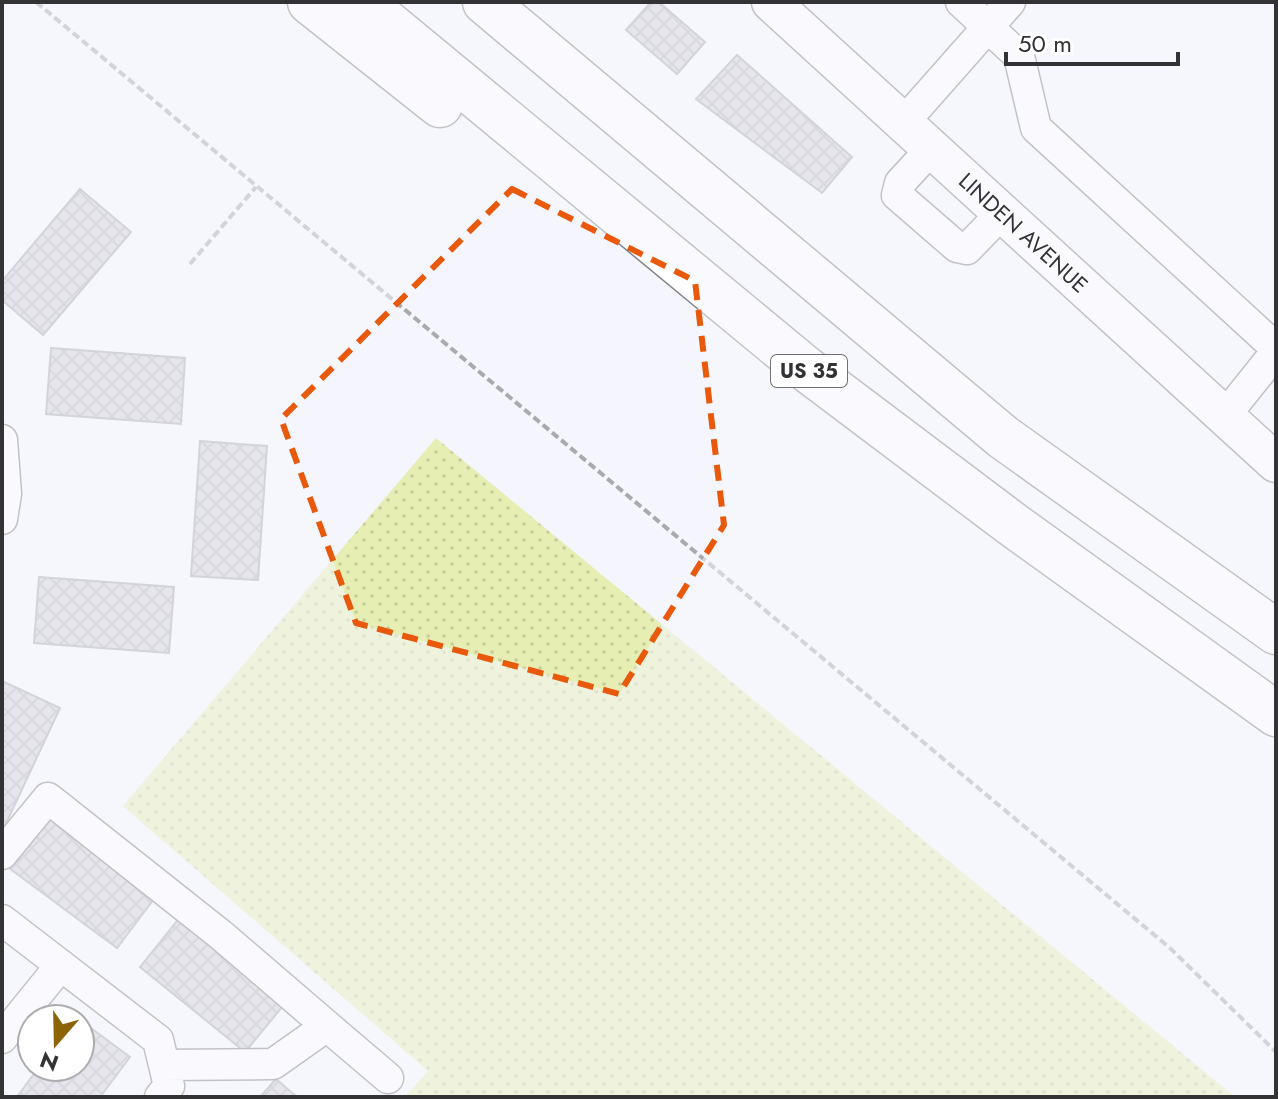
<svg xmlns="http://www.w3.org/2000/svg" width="1278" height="1099" viewBox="0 0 1278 1099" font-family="Jost,sans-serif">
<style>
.grass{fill:url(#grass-dots)}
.building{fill:url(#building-cross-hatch);stroke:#a9a9b0;stroke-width:2}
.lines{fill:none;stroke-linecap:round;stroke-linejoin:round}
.minor-casing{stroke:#82848a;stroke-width:33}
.major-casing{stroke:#82848a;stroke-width:41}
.highway-casing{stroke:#82848a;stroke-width:47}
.path{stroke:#a9aaaf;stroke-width:4;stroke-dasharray:8 4;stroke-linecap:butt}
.minor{stroke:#fff;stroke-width:30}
.major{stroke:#fff;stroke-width:38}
.highway{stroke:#fff;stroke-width:44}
.marked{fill:none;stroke:#e8590c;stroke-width:6;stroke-dasharray:16 10;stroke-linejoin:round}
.labels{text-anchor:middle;stroke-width:8;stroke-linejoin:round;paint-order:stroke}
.shield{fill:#fff;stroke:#707072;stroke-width:2}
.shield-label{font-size:20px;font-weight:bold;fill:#333336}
.street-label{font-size:22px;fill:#333336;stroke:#fff}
</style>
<defs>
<pattern id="grass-dots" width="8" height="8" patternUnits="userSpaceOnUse" patternTransform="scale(2)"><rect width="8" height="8" fill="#e6eeb4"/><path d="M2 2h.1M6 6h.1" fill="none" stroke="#c6cd9b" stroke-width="1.8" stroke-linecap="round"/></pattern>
<pattern id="building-cross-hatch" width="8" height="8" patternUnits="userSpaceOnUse" patternTransform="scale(2)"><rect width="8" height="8" fill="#d2d1d8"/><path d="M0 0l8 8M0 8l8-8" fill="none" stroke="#b5b4ba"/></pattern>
</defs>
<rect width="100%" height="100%" fill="#f5f6fd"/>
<path class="grass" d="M436,438L1235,1097H405L428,1071L123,806Z"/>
<path class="building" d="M651,2H659L705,42L677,74L626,30Z
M737,55L852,157L822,193L696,99Z
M80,189L131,232L43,335L2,300V281Z
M51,348L185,358L181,424L46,414Z
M200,441L267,446L258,580L191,576Z
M39,577L174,587L169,653L34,643Z
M2,681L60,708L3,830H2Z
M48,815L157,895L117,948L9,868Z
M181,916L287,1001L245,1052L140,967Z
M80,1020L130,1057L100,1097H17L39,1067H80Z
M276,1079L297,1097H260Z"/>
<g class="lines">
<defs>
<path id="minor" d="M961,2L1019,56L1036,128L1276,348
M904,122L1010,2
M932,148L900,183L897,195L957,247L967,249L1002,213
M1224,417L1276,352
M2,440L6,494L2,519
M2,854L48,798L221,935L327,1026L273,1064L164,1065
M2,920L158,1040L169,1086L160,1097
M327,1026L388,1078
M2,1038L61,965"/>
<g id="major">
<path id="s1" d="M771,2L1276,463"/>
</g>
<path id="highway" d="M310,2L440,105
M362,2L805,368L1012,524L1276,714
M485,2L1003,437L1276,632"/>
</defs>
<use href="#minor" class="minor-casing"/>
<use href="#major" class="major-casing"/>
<use href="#highway" class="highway-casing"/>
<path class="path" d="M36,2L1170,948L1276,1052
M190,264L256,187"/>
<use href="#minor" class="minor"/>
<use href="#major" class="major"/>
<use href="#highway" class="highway"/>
</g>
<path d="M0 0H1278V1099H0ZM512,189L695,281L724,525L619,694L356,623L281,419Z" fill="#f5f6fd" fill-opacity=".55" fill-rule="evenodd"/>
<path class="marked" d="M512,189L695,281L724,525L619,694L356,623L281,419Z"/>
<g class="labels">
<rect class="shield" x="771" y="355" width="76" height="32" rx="6"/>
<g class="shield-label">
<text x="809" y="378">US 35</text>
</g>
<g class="street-label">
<text dy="8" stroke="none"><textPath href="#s1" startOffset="342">LINDEN AVENUE</textPath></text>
</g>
</g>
<rect width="1278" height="1099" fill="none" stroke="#333336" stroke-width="8"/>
<g transform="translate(56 1043) rotate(200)"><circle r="38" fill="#ffffff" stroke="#adadaf" stroke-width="2"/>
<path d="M0-6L14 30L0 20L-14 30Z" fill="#8d6307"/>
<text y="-12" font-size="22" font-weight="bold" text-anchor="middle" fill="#333336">N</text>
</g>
<path d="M1006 52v12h172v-12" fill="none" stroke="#333336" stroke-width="4"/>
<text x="1018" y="52" font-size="24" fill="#333336" stroke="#ffffff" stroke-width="6" paint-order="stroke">50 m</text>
</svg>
